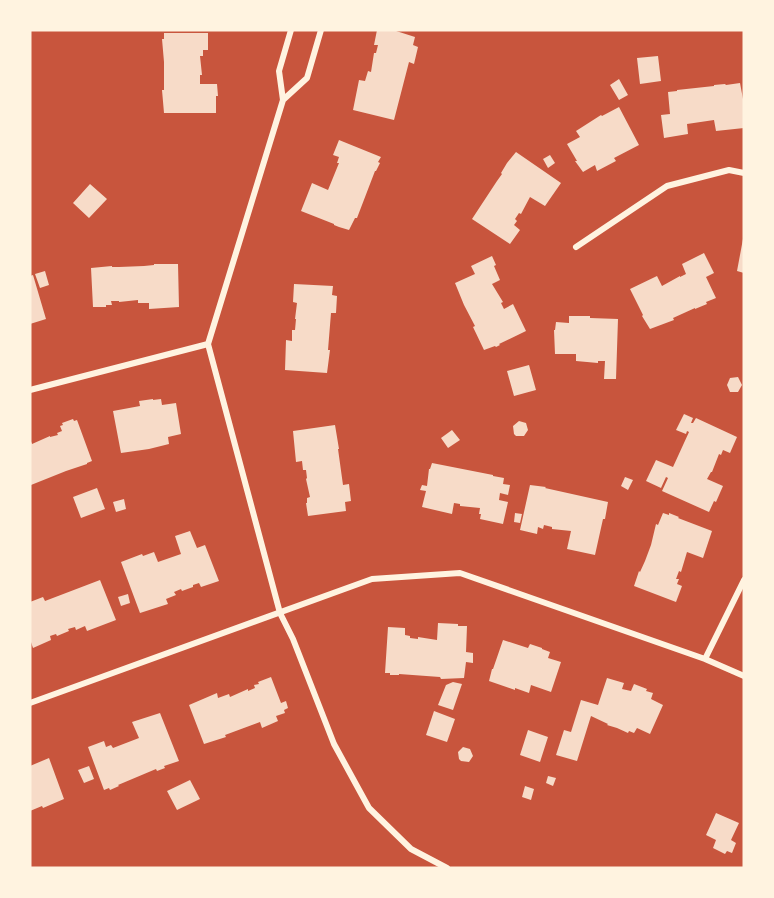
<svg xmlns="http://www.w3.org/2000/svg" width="774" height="898" viewBox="0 0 774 898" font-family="'Varela Round',sans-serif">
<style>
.building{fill:#f7dbc8}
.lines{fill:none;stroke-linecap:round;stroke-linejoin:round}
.minor{stroke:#fff3e0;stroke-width:6}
</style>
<rect width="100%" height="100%" fill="#c8553d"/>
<path class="building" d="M377,30H393L415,37L413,45L418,47L414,64L409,62L394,120L353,110L359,80L365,81L368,71L371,72L374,53H376L378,45H374Z
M164,33H208V50H203V56H200L202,75H200V84H217L218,96H216V113H164L162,90H164V62L162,39H164Z
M658,56L661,81L640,84L637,58Z
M619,79L628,95L619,100L610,85Z
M740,83L743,99L744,128L716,131L714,120L687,124L688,134L664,138L661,115L670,114L668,92L677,91V90L714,86V85L725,84L726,85Z
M619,107L639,145L614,158L616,161L597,171L595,165L583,172L575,161H577L567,144L580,137L576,131L601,115L602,116Z
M339,140L381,157L378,162L380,163L376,171H375L357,218H355L349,230L339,227L334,225V224L301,211L312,183L328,190L339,163H337L339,157L333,155Z
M516,152L561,183L545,206L530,197L521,214L519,213L515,219L517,221L514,225L520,230L510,244L472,219L497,181L502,174L501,173L507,163Z
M550,155L555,163L548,168L543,159Z
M90,184L107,199L89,218L73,203Z
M743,239H744V273L737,271Z
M704,253L714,273L706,277L716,298L706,302L707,304L695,309V308L673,318L674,320L650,329L642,316L643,315L630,289L657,276L662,286L680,276V277L686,274L682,264Z
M492,256L496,265L494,266L500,280L492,284L503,302L501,303L504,309L513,304L526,331L499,344L500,345L496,347L495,346L484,350L473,327L475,326L464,305L455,283L475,274L471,266Z
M154,264H178L179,307L149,309V303H138V300L119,302V301H111L112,305H106V307H93L91,268L112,266V267H119L144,266L154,265Z
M45,271L49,285L40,288L35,274Z
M33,275L46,319L30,324V276Z
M294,284L333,286L332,295L337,296L336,313H331L328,350H330L327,373L285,370L286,340L292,341V330H295L296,319H295L297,303L293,302Z
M569,316H590V318L618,319L616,379H604L605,361H598V363L576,361V354H555L554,330H555L556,322L569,323Z
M529,365L536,390L514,396L507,371Z
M738,377L742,385L738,392H730L727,385L730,378Z
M153,399V400L161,399L162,405L176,403L181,434L168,437L169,444L149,449L121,453L113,411L140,406L139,401Z
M684,414L693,418L691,423H693L696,418L737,437L730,453L723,450L721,455L719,454L712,472H711L707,479L723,486L716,502L714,501L709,512L662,491L668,478L666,477L661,488L646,481L656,460L673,467L689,432L687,431L686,434L676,430Z
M73,419L74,421L77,420L92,461L87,463V464L66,471L31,485L30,483V439L32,444L50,436V437L58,435L57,433L62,431L60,426L63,425L62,423Z
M519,421L526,423L528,430L524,436H516L514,434L513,426Z
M335,425L339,449H338L343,485L349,484L351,501L345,502L346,511L308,516L306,503H307V498L310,497L306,479L307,478L306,470H303L302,461L296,462L293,431Z
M452,430L460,440L448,448L441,438Z
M432,463L493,475V476L504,478L503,484L510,485L508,495L500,493L499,500L508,502L503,524L480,519L481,514H479L480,508L460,506V504L454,503L452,514L422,507L426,491L420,490L422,485L427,486L429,469H430Z
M625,477L633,480L628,490L621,486Z
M530,485L546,487L545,488L608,502L605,519H603L595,555L567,549L571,531L552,529V527L544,525L543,529L538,527L537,534L520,530Z
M97,488L105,509L81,518L73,497Z
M124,499L126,509L116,512L113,502Z
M515,513L522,514L520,523L514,522Z
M663,513L669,515V513L679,517L678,518L712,531L703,558L687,552L681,572L679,571L676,579H679L677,584L682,586L676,602L634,586L639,571L640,572L645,561L651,545L656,524L658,525Z
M190,531L197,548L205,545L219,581L201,587L199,583L193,585V587L182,591L181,589L174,592L176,595L166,599L168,604L140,613L121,562L142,554L143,556L154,552L158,562L181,554L175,536Z
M100,580L116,620L87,631L85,626L76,630L75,627L68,629L69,631L57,636L56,634L50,636L51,640L33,648L30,639V602L43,597L45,601Z
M128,594L130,603L121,606L118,597Z
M438,623L458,624V626H467L466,652L473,653V663L466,662L464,678L441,679L440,677L399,674V675H390V673H385L388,627L405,628V635L410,636V638L418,639V637L437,640Z
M503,640L528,648L530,644L542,648V649L550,652L548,658L561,662L551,692L531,685L529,693L515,688V690L489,681L492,669H493Z
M271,677L281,703L286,701L288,708L284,710L285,713L276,716L278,721L262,728L260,722L225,735L226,737L204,744L189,705L217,693L218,698L229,694L230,697L248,689V691L255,688L254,685L259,684L258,682Z
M607,678L624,683L622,689L631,691L634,684L647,689L646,691L653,693L651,699L663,705L650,734L637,728L634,733L629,731L628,733L617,728L607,725L608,724L591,716L577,761L556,755L564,730L571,732L581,700L598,705Z
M453,682L462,684L453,710L438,705L446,685Z
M434,711L455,719L447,742L426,735Z
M160,713L179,761L164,766L165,768L157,771L156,769L118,785L119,786L110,790L109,788L104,790L88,747L104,741L106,747L111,745L113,748L139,738L132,722Z
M528,730L548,737L540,762L520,755Z
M463,747L470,749L473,756L469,762L461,761L459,759L458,752Z
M49,758L64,799L43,808L42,806L30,811V766Z
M89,766L94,779L84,783L78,770Z
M548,776L556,778L553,786L546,783Z
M190,780L200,799L177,810L167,791Z
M525,786L534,789L531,800L522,797Z
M716,813L739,823L731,840L736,843L732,853L727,851L725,854L713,848L716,840L706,835Z"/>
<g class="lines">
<path class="minor" d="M291,30L279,71L283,100L208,344L280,613L293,639L334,744L369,808L411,849L447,868
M283,100L307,78L321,30
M576,247L667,186L729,170L744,173
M30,390L208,344
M705,659L744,580
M30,703L372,579L460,573L705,659L744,676"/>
</g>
<rect width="774" height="898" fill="none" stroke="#fff3e0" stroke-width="63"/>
</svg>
